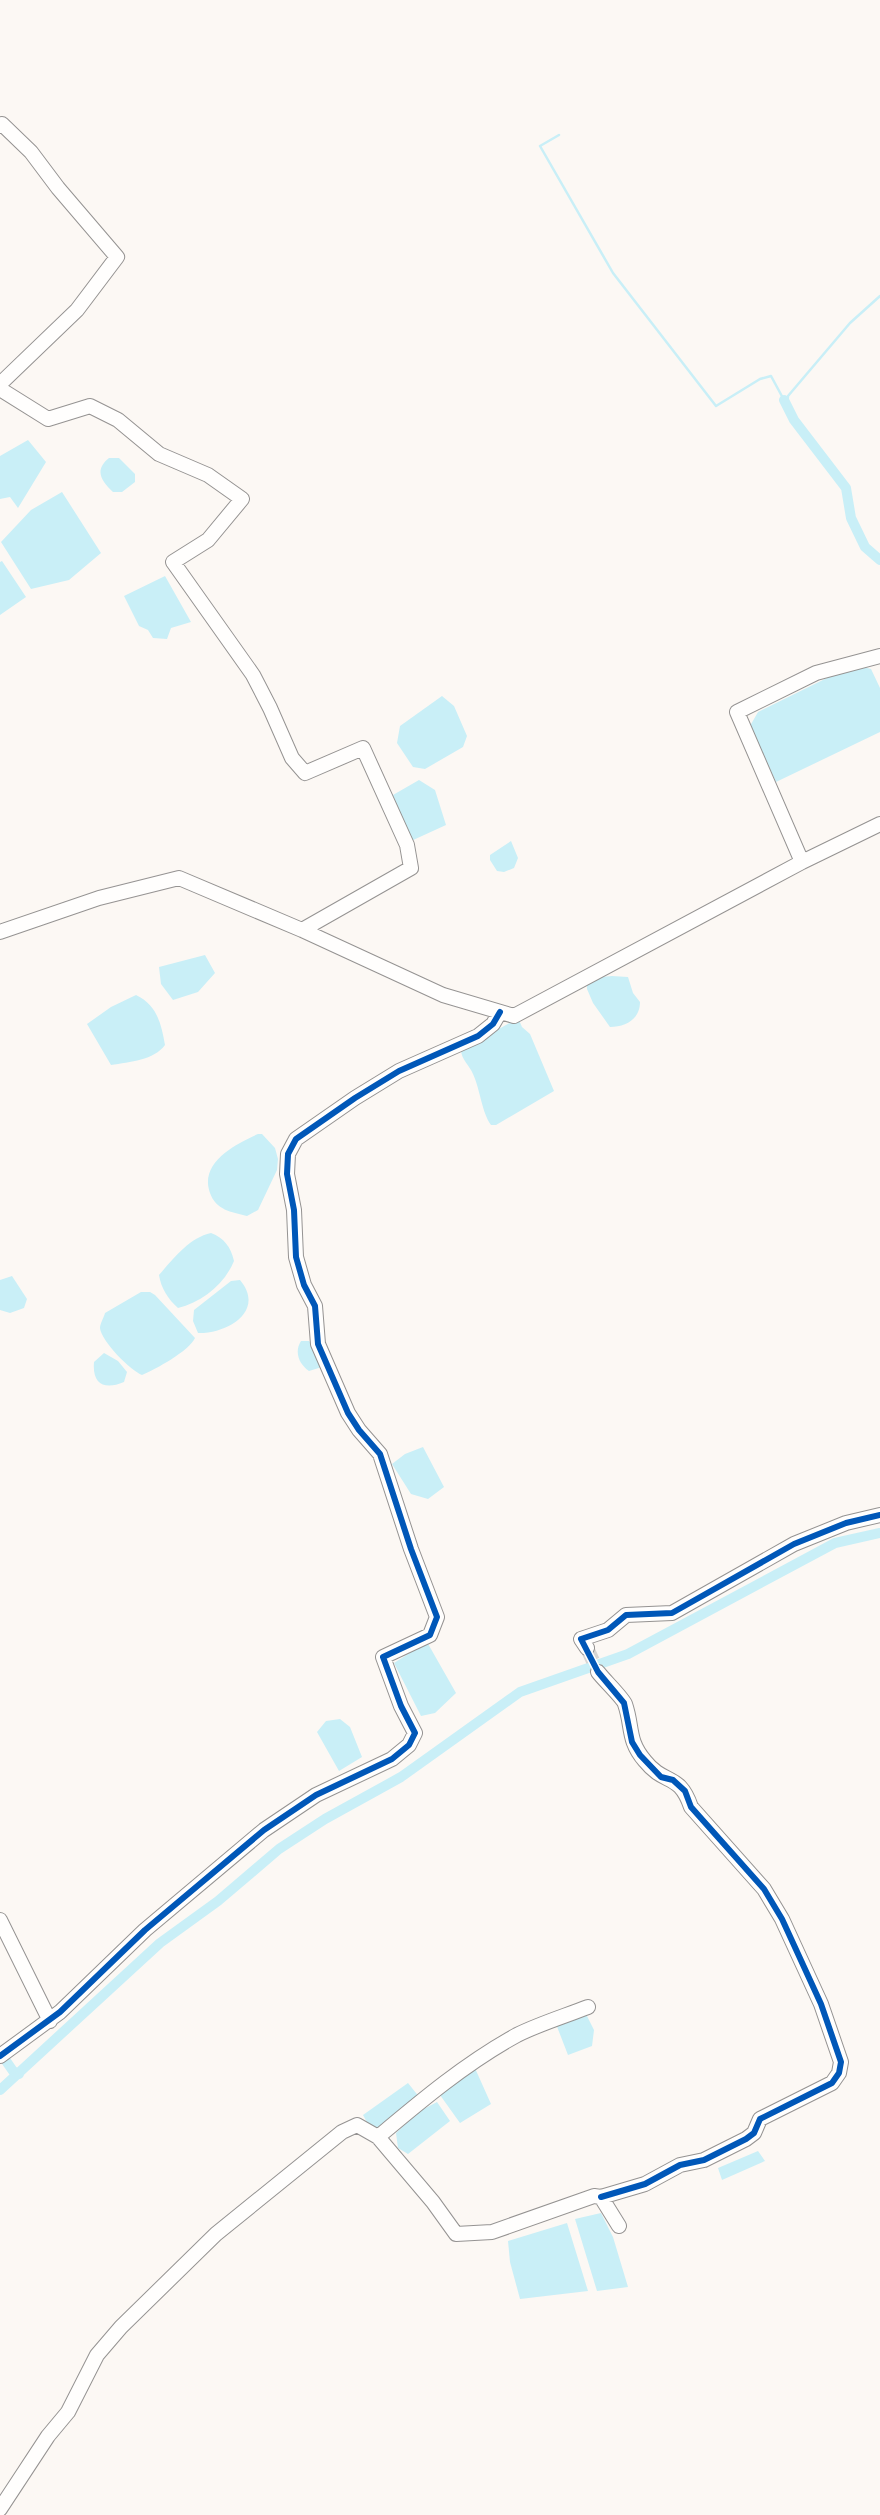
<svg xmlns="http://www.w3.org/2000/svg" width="880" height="2515" viewBox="0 0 880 2515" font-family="'Roboto Serif',serif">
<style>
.water{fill:#c9eff7}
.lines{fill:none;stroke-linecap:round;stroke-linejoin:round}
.stream{stroke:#c9eff7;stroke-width:2.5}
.canal{stroke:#c9eff7;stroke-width:10}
.minor-tunnel{stroke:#d8d5d2;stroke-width:14;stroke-dasharray:14 7;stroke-linecap:butt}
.minor-casing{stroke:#959392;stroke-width:16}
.minor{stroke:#fffefd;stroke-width:14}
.cycleway-casing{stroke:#fff;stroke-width:9}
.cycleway{stroke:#0057b8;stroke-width:6}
</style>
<rect width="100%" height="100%" fill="#fcf8f4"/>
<path class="water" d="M28,440L46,462L18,508L10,497L0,499V456Z
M109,458H119L135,474V482L122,492H113C101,481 94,470 109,458Z
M62,492L101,553L69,580L31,589L1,542L31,510Z
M2,561L26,597L0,615V562Z
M165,576L191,622L171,628L167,639L153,638L148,630L139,626L124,596Z
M863,667L871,669L880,688V732L776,782L750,726L758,712L833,675Z
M442,696L454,706L467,736L463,747L425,769L413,767L397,743L400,726Z
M419,780L435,790L446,825L411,841L393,795Z
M511,841L518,858L514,868L504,872L497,871L490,860V855Z
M205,955L215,973L198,992L173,1000L161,984L159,967Z
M612,976L628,977L633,993L640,1002C640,1019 626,1027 610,1027L593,1003L587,989V984L601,977Z
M136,995C157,1005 161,1023 165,1045C154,1060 130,1062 111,1065L87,1024L111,1007Z
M515,1020H519L522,1027L530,1034L554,1091L496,1125H491C482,1113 480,1089 473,1074C470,1066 461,1059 461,1050Z
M258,1134H262L275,1148L278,1159L277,1170L258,1210L247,1216C231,1212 216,1210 210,1193C199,1163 235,1144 258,1134Z
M211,1233C224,1238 231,1247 234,1261C224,1285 202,1302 178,1308C168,1299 161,1288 159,1275C174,1258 189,1238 211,1233Z
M12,1276L27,1299L24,1308L10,1313L0,1310V1280Z
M240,1280C266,1311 227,1334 198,1333L193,1321L194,1310L231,1281Z
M141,1292H150L155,1295L195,1338C189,1351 156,1369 142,1375C131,1371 101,1341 100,1328C100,1324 104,1317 105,1313Z
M301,1341H309L317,1351L322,1367L309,1371C299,1364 294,1352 301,1341Z
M104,1353L118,1361L127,1372L124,1382C105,1390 92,1385 94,1362Z
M423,1447L444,1487L428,1499L411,1494L392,1464L405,1454Z
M427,1642L456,1693L435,1713L421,1716L394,1663Z
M340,1719L350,1727L362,1757L339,1771L317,1732L326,1721Z
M585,2012L594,2030L592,2046L568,2055L556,2024Z
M474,2066L491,2104L460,2123L440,2095Z
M408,2083L420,2098L382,2129L369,2126L363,2115Z
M437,2102L450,2121L408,2154L398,2148L396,2133L418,2112Z
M758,2151L765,2161L722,2180L718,2168Z
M601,2213L613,2237L628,2287L597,2291L575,2219Z
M567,2223L588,2291L520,2299L510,2262L508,2241Z"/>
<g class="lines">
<path class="stream" d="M559,135L540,146L613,273L716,406L760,379L771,376L784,400
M787,409L788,396L850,323L880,296"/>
<path class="canal" d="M784,400L794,420L846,488L851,518L865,547L880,560
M4,2058L13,2071L19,2074
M0,2090L160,1943L218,1901L279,1849L325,1819L401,1777L520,1692L628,1654L835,1543L880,1533"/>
<path class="minor-tunnel" d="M587,1648L598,1672"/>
<defs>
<path id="minor" d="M0,126L2,124L31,152L58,188L117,257L77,310L0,384
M0,389L48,419L90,406L118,420L159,454L208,475L242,499L208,540L173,562L253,675L270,708L292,758L305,773L363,748L407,845L411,868L302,930
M802,862L737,712L816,673L880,656
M0,932L99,898L179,878L302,930L443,995L514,1016L802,862L880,824
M587,1648L581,1639L608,1630L626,1615L672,1613L794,1544L846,1523L880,1515
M598,1672C603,1679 623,1698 625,1704C633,1727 627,1740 645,1761C665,1786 679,1772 691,1807L764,1889L782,1919L821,2004L841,2062L839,2073L832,2083L760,2119L754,2133L746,2139L704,2160L680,2165L645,2184L601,2197
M0,1920L50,2021
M0,2056L60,2012L145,1930L264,1830L316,1795L392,1759L409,1745L415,1733L401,1706L383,1657L430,1635L437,1617L411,1549L380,1454L359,1430L348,1413L318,1344L315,1306L304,1285L296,1257L294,1210L287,1174L288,1154L296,1139L355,1098L399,1071L478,1036L493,1024L500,1012
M378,2137L433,2202L456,2234L492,2232L594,2196L601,2197L619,2226
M0,2509L48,2436L68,2412L97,2355L121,2327L216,2234L342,2132L357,2125L378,2137C422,2100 466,2063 517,2035C539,2024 565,2016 588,2007"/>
</defs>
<use href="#minor" class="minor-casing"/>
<use href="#minor" class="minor"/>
<defs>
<path id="cycleway" d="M0,2056L60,2012L145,1930L264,1830L316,1795L392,1759L409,1745L415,1733L401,1706L383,1657L430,1635L437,1617L411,1549L380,1454L359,1430L348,1413L318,1344L315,1306L304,1285L296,1257L294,1210L287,1174L288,1154L296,1139L355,1098L399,1071L478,1036L493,1024L500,1012
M601,2197L645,2184L680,2165L704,2160L746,2139L754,2133L760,2119L832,2083L839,2073L841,2062L821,2004L782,1919L764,1889L691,1807L685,1791L673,1780L661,1777L640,1755L632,1742L624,1703L598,1672L581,1639L608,1630L626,1615L672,1613L794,1544L846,1523L880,1515"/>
</defs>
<use href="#cycleway" class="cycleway-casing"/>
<use href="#cycleway" class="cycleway"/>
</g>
</svg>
